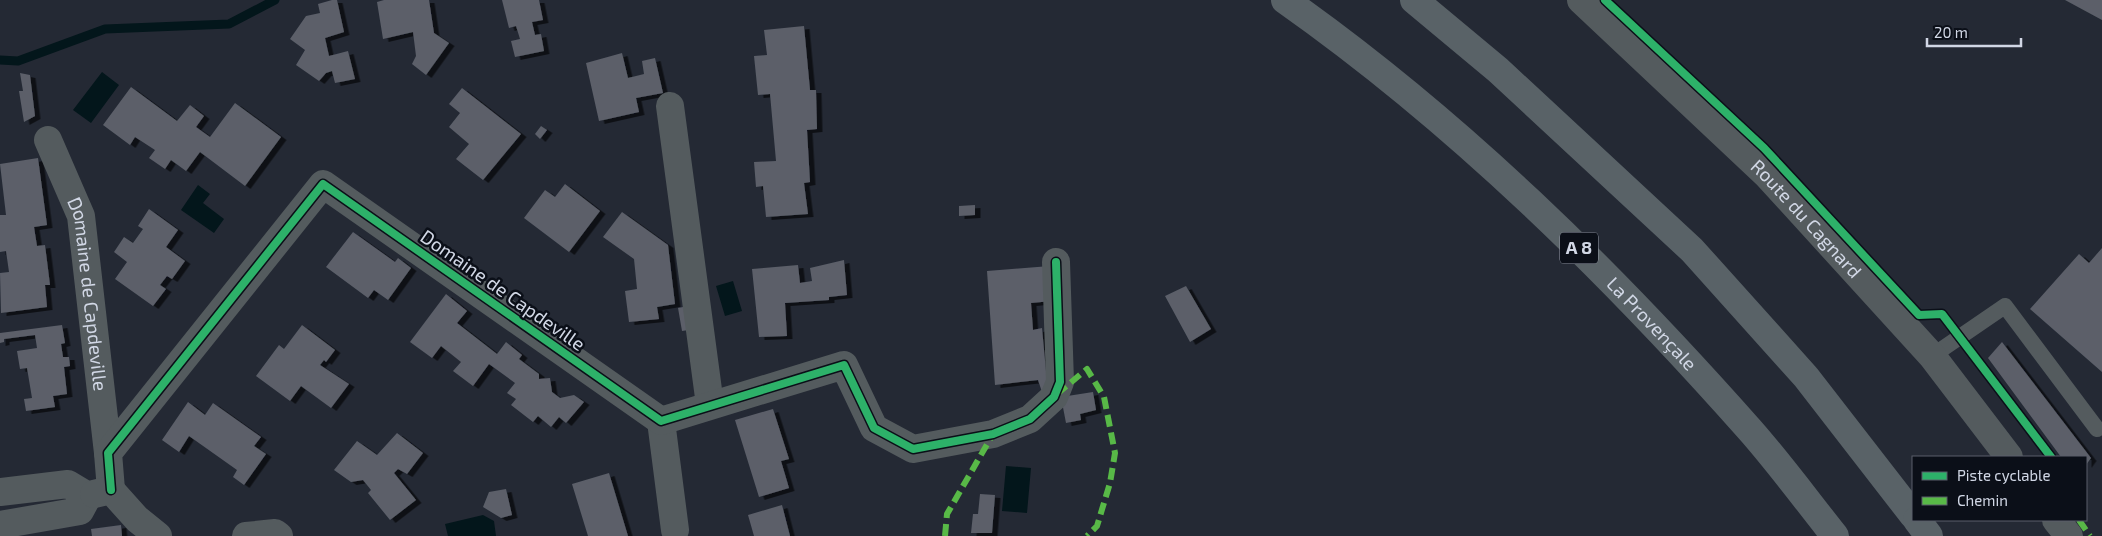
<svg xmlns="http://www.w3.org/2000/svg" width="2102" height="536" viewBox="0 0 2102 536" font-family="'Exo 2',sans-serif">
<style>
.water{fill:#03161b}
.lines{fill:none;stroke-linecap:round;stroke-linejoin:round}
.stream{stroke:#03161b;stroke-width:9}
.building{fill:#5b5f69;filter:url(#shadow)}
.service{stroke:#545b5e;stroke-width:16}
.minor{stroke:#545b5e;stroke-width:28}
.tertiary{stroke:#545b5e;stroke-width:28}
.motorway{stroke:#596267;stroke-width:28}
.quiet{stroke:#58b947;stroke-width:6;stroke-dasharray:12 6;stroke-linecap:butt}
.cycleway-casing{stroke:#0b0f18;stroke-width:11}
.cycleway{stroke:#2db169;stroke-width:8}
.labels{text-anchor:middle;stroke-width:5;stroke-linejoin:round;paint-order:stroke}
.shield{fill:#0b0f18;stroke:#969ba8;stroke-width:1}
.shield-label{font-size:18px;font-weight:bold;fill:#d1d7e5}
.street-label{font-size:19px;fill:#d1d7e5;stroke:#0b0f18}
</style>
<defs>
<filter id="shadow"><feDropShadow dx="5.5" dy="3" stdDeviation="0" flood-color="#0009"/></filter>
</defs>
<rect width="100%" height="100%" fill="#242934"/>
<path class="water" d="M102,72L119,85L91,123L73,110Z
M198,185L210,194L203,203L224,219L214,233L181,210Z
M733,281L742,311L725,316L716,286Z
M1006,466L1031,468L1027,513L1002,511Z
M483,515L494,521L496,536H448L445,524Z"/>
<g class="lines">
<path class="stream" d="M0,60L18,61L105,29L229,24L275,0"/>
</g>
<path class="building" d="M332,0H337L344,32L325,38L329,56L348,51L355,79L335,83L332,71L326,73L319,81L296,65L305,50L290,39L306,16L320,13L318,4Z
M384,0H429L434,33L449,43L426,75L412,64L416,56L413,32L383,39L377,2Z
M502,0H539L543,20L532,22L535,35L541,34L544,51L515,57L511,41L520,39L516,26L509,28Z
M2065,0H2102V20Z
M804,26L810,90H816L817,129L807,130L810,182L804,183L808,214L766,217L763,186L756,187L754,162L776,161L770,94L758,95L754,56L767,55L764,30Z
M622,53L628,78L644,74L642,61L655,58L663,93L636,98L639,112L599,121L586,63Z
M20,73L30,75L35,116L24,122L19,91H23Z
M131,87L177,121L190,105L204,116L196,127L210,137L235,103L281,137L245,186L200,152L186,171L171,160L165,169L149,158L155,150L135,137L130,145L103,125Z
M462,88L521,134L483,180L456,159L469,144L449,127L460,113L449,104Z
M541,126L547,130L540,139L535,134Z
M38,158L47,225L34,227L37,246L45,245L50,285H45L47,307L1,313L0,273L9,272L6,251L0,252V215H6L0,164Z
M565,184L600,211L569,252L524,218L545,190L555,197Z
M975,205V215L959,216V206Z
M149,209L178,230L166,247L185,261L172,279L167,276L160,285L166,289L153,306L115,279L127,262L114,252L124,237L133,243L143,229L138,226Z
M622,212L668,245L675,304L657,307L659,319L629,322L625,291L637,289L634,259L603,237Z
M353,232L395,262L398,258L411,268L388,300L374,290L368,298L326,267Z
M2102,248V372L2030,309L2079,254L2089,263Z
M844,260L847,295L829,297V300L785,303L787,336L759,337L752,269L798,265L800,283L812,281L810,268Z
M1050,266L1052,301L1031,303L1033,330L1042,328L1047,382L1042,392L1038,380L995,385L987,271Z
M1186,286L1211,329L1190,342L1165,296Z
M446,294L467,311L457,323L497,354L506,342L522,355L519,359L539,374V379L550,378L552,392L560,398L574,395L584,402L566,423L559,417L551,427L538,416L533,422L511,405L516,399L507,393L515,383L489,364L473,386L453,371L461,362L441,346L432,358L410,342Z
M693,305L695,329L682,331L678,308Z
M62,325L65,343L61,344L63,357H69L70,366L64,367L67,394L53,396L55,407L26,411L24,399L32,398L27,368L20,369L17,351L37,348L35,335L4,339V342L0,343V333Z
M302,325L335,350L326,362L324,360L320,365L349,384L331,408L301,386L290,401L256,376L279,345L284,349Z
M2002,342L2091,458L2086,465V457H2061L1988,358Z
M1093,392L1096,410L1080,414L1081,420L1066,423L1061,397Z
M188,402L205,415L213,403L261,437L254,446L266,454L244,485L233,477L237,470L189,436L179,452L162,440Z
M773,409L789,459L781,461L789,488L759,497L735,420Z
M397,433L423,453L407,474L398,469L394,473L416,500L390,520L368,493L371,490L363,480L351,482L334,470L357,441L377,455Z
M609,473L628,536H588L572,484Z
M506,489L512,515L501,518L483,507L489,492Z
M980,494L995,495L992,533H971L973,514H978Z
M782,505L790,536H754L748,515Z
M121,525L122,536H92L91,529Z"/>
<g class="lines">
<path class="service" d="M1932,356L2005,306L2097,429"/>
<g class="minor">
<path d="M670,106L710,405"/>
<path id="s1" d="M48,140L81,216L108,453"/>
<path d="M661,421L675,530"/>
<path d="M111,490L108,453L323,184L661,421L844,365L874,428L913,449L993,434L1030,419L1054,397L1060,382L1056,262"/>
<path d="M0,492L68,484L88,496L80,511L0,525"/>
<path d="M94,494L111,490L137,519L158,536"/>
<path d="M246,536L275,533L279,536"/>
</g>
<g class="tertiary">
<path id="s2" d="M1581,0L1767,175L1932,356L2009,457"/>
<path d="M2056,520L2069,536"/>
</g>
<g class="motorway">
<path id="s3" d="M1285,0C1458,122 1610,272 1750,430C1780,464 1807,501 1835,536"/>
<path d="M1414,0L1498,70L1692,250L1806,377L1913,515"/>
<path d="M1917,520L1929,536"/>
</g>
<path class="quiet" d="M1057,394L1087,369L1104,397L1115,453L1110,483L1097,526L1087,536
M2079,520L2090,536
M945,536L947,514L993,434"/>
<defs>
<path id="cycleway" d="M1605,0L1764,148L1919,315L1942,314L2051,457
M111,490L108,453L323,184L661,421L844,365L874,428L913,449L993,434L1030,419L1054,397L1060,382L1056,262"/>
</defs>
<use href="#cycleway" class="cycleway-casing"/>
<use href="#cycleway" class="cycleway"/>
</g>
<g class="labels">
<rect class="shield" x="1560" y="232.5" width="38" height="31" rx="4"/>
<g class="shield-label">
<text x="1579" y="254">A 8</text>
</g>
<g class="street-label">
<text dy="7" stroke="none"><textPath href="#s2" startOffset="314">Route du Cagnard</textPath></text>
<text transform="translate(503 290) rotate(35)" y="7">Domaine de Capdeville</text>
<text dy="7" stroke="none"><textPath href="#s1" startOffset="161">Domaine de Capdeville</textPath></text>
<text dy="7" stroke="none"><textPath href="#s3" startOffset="490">La Provençale</textPath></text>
</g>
</g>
<rect x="1912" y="456" width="175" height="65" fill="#0b0f18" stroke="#5a5f6a"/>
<rect x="1922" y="472" width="25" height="8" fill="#2db169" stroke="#5a5f6a"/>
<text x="1957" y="481" font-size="15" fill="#d1d7e5">Piste cyclable</text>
<rect x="1922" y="497" width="25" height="8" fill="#58b947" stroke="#5a5f6a"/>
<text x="1957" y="506" font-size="15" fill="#d1d7e5">Chemin</text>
<path d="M1927 38v8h94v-8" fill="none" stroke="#d1d7e5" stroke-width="2.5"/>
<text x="1934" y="38" font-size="15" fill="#d1d7e5" stroke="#0b0f18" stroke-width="4" paint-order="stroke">20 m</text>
</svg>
